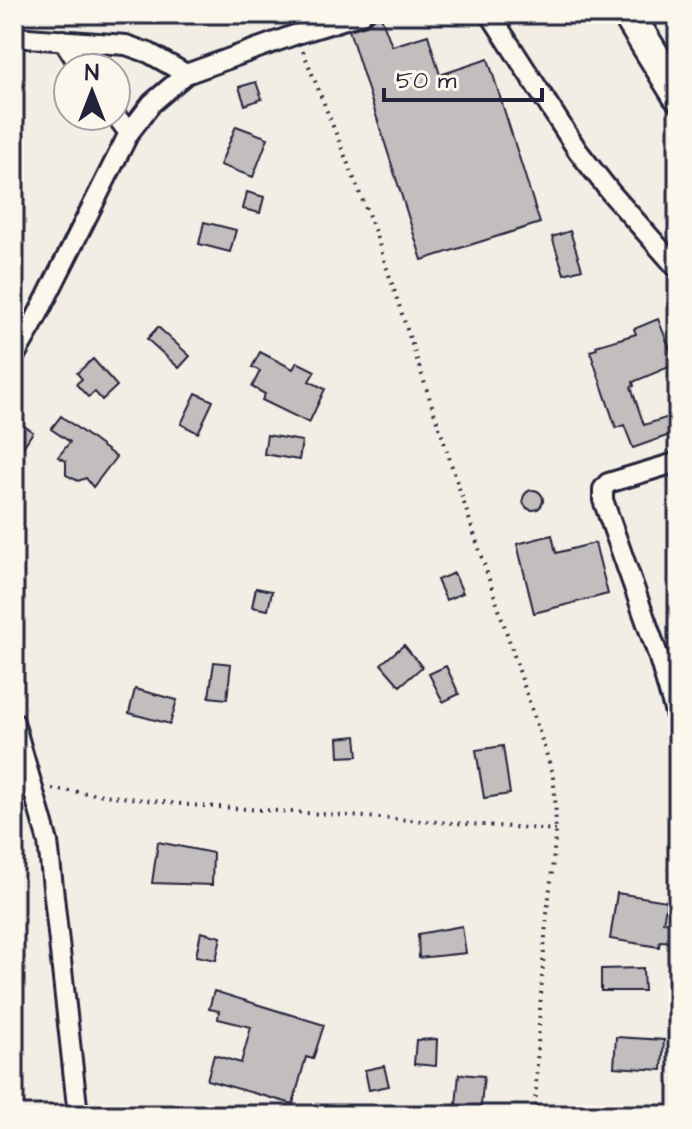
<svg xmlns="http://www.w3.org/2000/svg" width="692" height="1129" viewBox="0 0 692 1129" font-family="'Architects Daughter',sans-serif">
<style>
.building{fill:#c2bebe;stroke:#22223b;stroke-width:2}
.lines{fill:none;stroke-linecap:round;stroke-linejoin:round}
.minor-casing{stroke:#22223b;stroke-width:24}
.primary-casing{stroke:#22223b;stroke-width:36}
.path{stroke:#22223b;stroke-width:4;stroke-dasharray:2 6;stroke-linecap:butt}
.minor{stroke:#fbf7ec;stroke-width:18}
.primary{stroke:#fbf7ec;stroke-width:30}
</style>
<rect width="100%" height="100%" fill="#f2eee5"/>
<filter id="ink" filterUnits="userSpaceOnUse"><feTurbulence type="fractalNoise" baseFrequency=".0125" numOctaves="2"/><feDisplacementMap in="SourceGraphic" scale="16" xChannelSelector="R" yChannelSelector="G"/><feConvolveMatrix kernelMatrix="1 2 1 2 8 2 1 2 1" color-interpolation-filters="sRGB"/></filter>
<g filter="url(#ink)">
<path class="building" d="M380,14L392,46L428,35L440,75L488,59L540,223L422,260L349,30L366,25Z
M256,82L262,99L245,105L239,87Z
M236,126L268,138L253,177L220,165Z
M247,192L264,197L260,213L243,209Z
M204,222L236,230L230,252L199,244Z
M570,231L582,269L564,274L552,237Z
M658,319L676,364L633,382L634,386L631,387L644,425L678,414V432L633,448L624,425L616,428L590,351L597,349L596,346L636,334L634,329Z
M158,327L190,356L179,368L147,339Z
M260,352L293,369L297,362L315,371L309,381L325,389L309,423L262,400L265,394L252,387L260,371L252,367Z
M93,359L117,386L102,400L95,392L88,397L76,384L82,379L77,373Z
M196,393L213,401L198,433L181,424Z
M61,416L116,457L93,487L86,478L78,481L66,475V461L58,457L70,442L51,429Z
M14,419L33,432L14,461Z
M267,435L302,441L299,460L264,454Z
M523 500a10 10 0 1 1 20 0a10 10 0 1 1-20 0Z
M552,535L556,553L595,543L608,594L534,613L517,544Z
M454,573L463,593L446,600L437,580Z
M256,588L272,591L268,610L252,607Z
M404,645L422,667L400,686L381,664Z
M214,662L231,664L227,699L209,697Z
M446,666L459,694L443,702L429,674Z
M135,689L177,700L170,724L129,713Z
M356,736L358,756L339,757L338,738Z
M503,746L510,794L484,798L476,750Z
M158,842L213,853L212,885L152,883Z
M617,893L667,901L663,922L678,923V942L660,941L659,947L610,939Z
M462,926L466,953L419,958L418,934Z
M201,932L221,937L216,960L196,956Z
M643,968L644,991H601V969Z
M214,991L324,1025L313,1059L306,1057L293,1104L207,1080L214,1055L241,1063L251,1027L218,1019L219,1011L209,1009Z
M616,1037L664,1040L662,1070L614,1067Z
M437,1039L436,1066L414,1064L416,1040Z
M384,1066L389,1086L369,1090L365,1070Z
M459,1074L484,1076L480,1115H455Z"/>
<g class="lines">
<defs>
<path id="minor" d="M490,14L578,151L611,193L678,269
M14,37L126,45L149,53L186,74
M63,40L81,68
M116,116L129,133
M14,357L32,326L129,133L152,103L186,74L297,34L362,14
M678,462L608,483L603,489V500L658,655L678,723
M14,722L48,842L78,1115"/>
<path id="primary" d="M628,14L678,95"/>
</defs>
<use href="#minor" class="minor-casing"/>
<use href="#primary" class="primary-casing"/>
<path class="path" d="M303,51L374,229L552,771C561,822 551,873 546,924C541,987 537,1052 535,1115
M52,789L189,805L556,830"/>
<use href="#minor" class="minor"/>
<use href="#primary" class="primary"/>
</g>
</g>
<rect width="692" height="1129" fill="none" stroke="#fbf7ec" stroke-width="48"/>
<rect x="24" y="24" width="644" height="1081" fill="none" stroke="#22223b" stroke-width="3" filter="url(#ink)"/>
<g transform="translate(92 92)"><circle r="38" fill="#fbf7ec" stroke="#a4a2a5" stroke-width="2"/>
<path d="M0-6L14 30L0 20L-14 30Z" fill="#22223b"/>
<text y="-12" font-size="22" font-weight="bold" text-anchor="middle" fill="#22223b">N</text>
</g>
<path d="M384 88v12h158v-12" fill="none" stroke="#22223b" stroke-width="4"/>
<text x="396" y="88" font-size="24" fill="#22223b" stroke="#fbf7ec" stroke-width="6" paint-order="stroke">50 m</text>
</svg>
